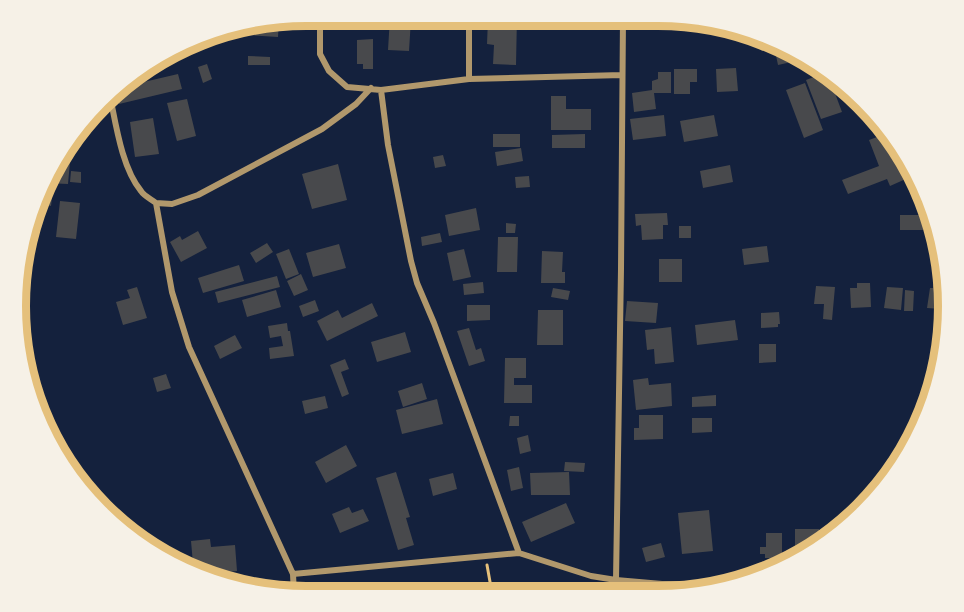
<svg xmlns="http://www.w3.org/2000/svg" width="964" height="612" viewBox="0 0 964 612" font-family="Bitter,serif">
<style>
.building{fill:#48494c}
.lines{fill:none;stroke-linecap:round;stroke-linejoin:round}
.path{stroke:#e5c07b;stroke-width:3}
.minor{stroke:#b1986c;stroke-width:6}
.rim{fill:none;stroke:#e5c07b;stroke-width:8}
</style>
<rect width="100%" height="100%" fill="#14213d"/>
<path class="building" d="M335,15H368L369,28L336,29Z
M494,16H517L516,65L493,64L494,45L487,44L488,19H494Z
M390,17L411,19L409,51L388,50Z
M279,19L278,37L247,35L248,25Z
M373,39V69H363V64H357V40Z
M773,41L786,45L795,51H793L796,61L778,65Z
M248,56L270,57V65H248Z
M207,64L212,79L203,83L198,67Z
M736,68L738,91L717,92L716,69Z
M674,69H697V82H690V94H674Z
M658,72H671V93H654L656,109L634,112L632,93L652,90V81L658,79Z
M827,72L842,112L821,119L806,80Z
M178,74L182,89L119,104L116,91L118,88Z
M805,83L823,130L804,138L786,90Z
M551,96H566V109H591V130H551Z
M187,99L196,136L177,141L167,103Z
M664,115L666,136L633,140L630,119Z
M714,115L718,136L684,142L680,121Z
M153,118L159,154L135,157L130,122Z
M493,134H520V147H493Z
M585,134V148H552V135Z
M885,134L890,139L908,178L890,186L887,179L848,194L842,180L879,166L869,140Z
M521,148L523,161L497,166L495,152Z
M443,155L446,166L435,168L433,157Z
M58,162H70L68,184L46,183Z
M338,164L347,200L312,209L302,174Z
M730,165L733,182L703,188L700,171Z
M71,171L81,172V183L70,182Z
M529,176L530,187L516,188L515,177Z
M41,195L52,198L51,206L39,203Z
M60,201L80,203L76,239L56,237Z
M476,208L480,230L449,236L445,215Z
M667,213L668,225H663V239L642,240L641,225L636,226L635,214Z
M900,215H923V230H900Z
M506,223L516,224L515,233H506Z
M679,226H691V238H679Z
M198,231L207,248L181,262L170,242L180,236L182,240Z
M440,233L442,242L422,246L421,237Z
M498,237H518L517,272H497Z
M267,243L273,252L256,263L250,253Z
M339,244L346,268L313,277L306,253Z
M767,246L769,262L744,265L742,249Z
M289,249L299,274L286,279L276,254Z
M464,249L471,277L453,281L447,253Z
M542,251L563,252L562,272H565V283H541Z
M659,259H682V282H659Z
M239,265L244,281L203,293L198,278Z
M301,274L308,290L294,296L287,281Z
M277,276L280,287L218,303L215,292Z
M483,282L484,293L464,295L463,284Z
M857,283H870L871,307L851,308L850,288H857Z
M933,285L940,286V289H943L941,309L927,308L930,288H933Z
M816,286L835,287L832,320L823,319L824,304H814Z
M137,287L147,318L123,325L116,302L130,298L127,290Z
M887,287L903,288L901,310L884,308Z
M553,288L570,291L568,300L551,297Z
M276,290L281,307L247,317L242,300Z
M905,290L914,291L913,311H904Z
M315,300L319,311L303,317L299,306Z
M627,301L658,303L656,323L625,321Z
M372,303L378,316L327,341L317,321L338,310L342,318Z
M467,305H490V320L467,321Z
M538,310H563V345H537Z
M779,312L780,324H778V327L761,328V313Z
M735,320L738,340L697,345L695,325Z
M287,323L288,331H290L294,356L270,359L269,348L283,346L281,336L270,338L268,326Z
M671,327L674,362L655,364L654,349L647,350L645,330Z
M469,328L476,350L481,348L485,361L469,366L457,331Z
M405,332L411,352L377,362L371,342Z
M235,335L242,348L220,359L214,346Z
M759,344H776V362L759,363Z
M505,358H526V378H514V385H532V403H504Z
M345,359L349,369L341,372L349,394L342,397L330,365Z
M166,374L171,388L157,392L153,378Z
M648,378L649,385L671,383L672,406L636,410L633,380Z
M422,383L427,399L403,407L398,391Z
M716,395V406L692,407V397Z
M325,396L328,408L305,414L302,401Z
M437,399L443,424L402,434L396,410Z
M639,415H663V439L634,440V428H639Z
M510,416H519V426H509Z
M692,418H712V432L692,433Z
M528,435L531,451L520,454L517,438Z
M346,445L357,466L326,483L315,462Z
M565,462L585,463L584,472L564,471Z
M519,467L523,488L511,491L507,470Z
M396,472L410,517L406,518L414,545L398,550L376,478Z
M569,472L570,495H531L530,473Z
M453,473L457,489L433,496L429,479Z
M566,503L575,523L531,542L522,522Z
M349,507L352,513L363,509L369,521L340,533L332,514Z
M709,510L713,551L682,554L678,513Z
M795,529H819V543L809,550H795Z
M766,533H782V555H777V558H765V554H760V547H766Z
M210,539L211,547L235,545L237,571L194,575L191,541Z
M661,543L665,557L646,562L642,548Z"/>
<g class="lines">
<path class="path" d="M487,565L492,593L491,596"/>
<path class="minor" d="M320,15V54L329,71L347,87L381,90L469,79L622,75
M623,17L621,269L616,580L662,584H722
M469,79V16
M381,90L388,145L411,261L417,283L434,323L519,553
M110,96C116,125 122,168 141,191C144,196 151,199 156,203L172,292L189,347L293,574L294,595
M156,203L172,204L198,195L322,129L356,104L371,88
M293,574L519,553L591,576L616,580
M660,596L662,584"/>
</g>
<path d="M0 0H964V612H0ZM306 26H658A280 280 0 0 1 938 306V306A280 280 0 0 1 658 586H306A280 280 0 0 1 26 306V306A280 280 0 0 1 306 26Z" fill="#f6f1e7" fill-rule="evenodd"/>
<path class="rim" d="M306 26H658A280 280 0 0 1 938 306V306A280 280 0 0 1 658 586H306A280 280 0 0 1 26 306V306A280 280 0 0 1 306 26Z"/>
</svg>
